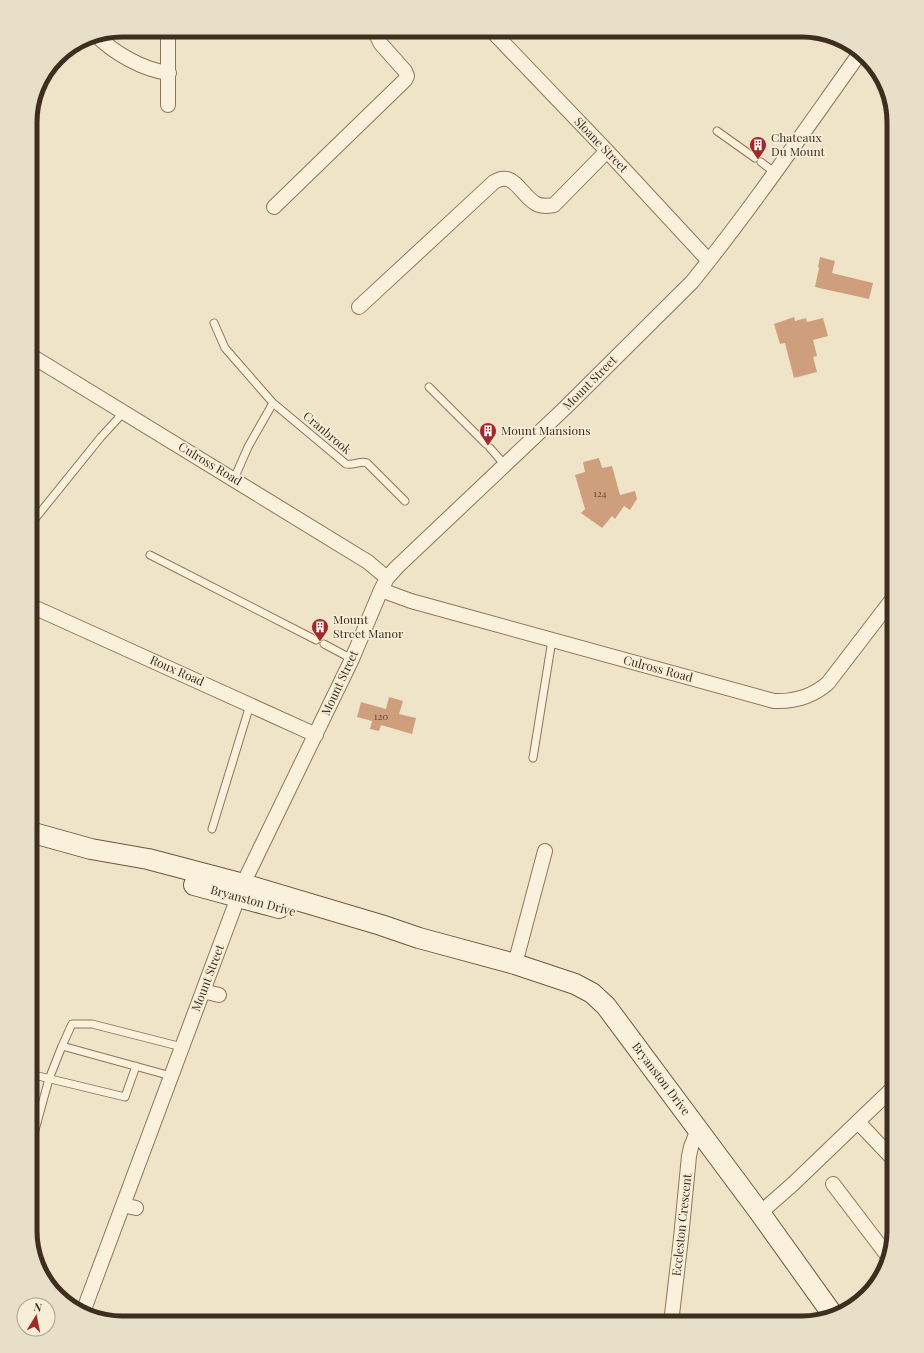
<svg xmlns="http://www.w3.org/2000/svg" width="924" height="1353" viewBox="0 0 924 1353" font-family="'Playfair Display',serif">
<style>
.building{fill:#cf9f7d}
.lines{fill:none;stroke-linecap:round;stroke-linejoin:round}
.lane-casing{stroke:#8d765c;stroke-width:9}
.street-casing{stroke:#8d765c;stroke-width:16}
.secondary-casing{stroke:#6f573f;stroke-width:22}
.lane{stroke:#faf1dc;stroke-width:7}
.street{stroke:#faf1dc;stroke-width:14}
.secondary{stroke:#faf1dc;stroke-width:20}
.labels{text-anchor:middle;stroke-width:3.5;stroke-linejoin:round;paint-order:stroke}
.number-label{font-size:10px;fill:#624a37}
.poi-label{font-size:12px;fill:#3d2e20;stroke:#f7eed8;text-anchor:start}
.street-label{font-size:12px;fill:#3d2e20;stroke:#f7eed8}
.rim{fill:none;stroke:#3d2e20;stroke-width:5}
</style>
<rect width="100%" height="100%" fill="#f0e4c8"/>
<path class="building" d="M820,257L835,261L832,273L873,283L869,299L815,287L819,268L818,267Z
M794,317L795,321L806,318L807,322L823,318L828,336L813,340L817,356L813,357L817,372L794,378L785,343L780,344L774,324Z
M599,458L602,468L612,466L620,495L635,491L637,499L630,510L624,506L615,519L612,516L602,528L581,513L585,509L575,475L585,472L583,462Z
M389,697L403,701L399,714L416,718L412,734L381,725L379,731L370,729L372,721L357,717L361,702L386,709Z"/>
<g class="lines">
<defs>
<path id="lane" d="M717,131L755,158
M761,162L774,172
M214,323L225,348L273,403
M429,387L486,444
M490,448L505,465
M234,479L248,447L273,403L346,464C354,466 361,460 367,463L405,501
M30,525L101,437L124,412
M150,555L316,640
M324,644L352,659
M533,758L552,640
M212,829L250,705
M30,1074L125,1097L136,1066
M171,1076L62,1046L72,1024H92L182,1047
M30,1148L49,1079L62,1046"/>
<path id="street" d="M491,30L607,151L709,261
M96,35C114,53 143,70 169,73
M168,105V30
M274,207L405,80L407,76L405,71L381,44L377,36L379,30
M359,307L494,182C514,170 520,194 535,203C541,207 548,206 554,205L607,151
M30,355L368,562L387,578
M381,590L411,601L774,701C795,702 812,697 828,683L894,597
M38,609L316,735
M515,964L545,851
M203,991L219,995
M858,1122L894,1160
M833,1184L887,1255
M123,1205L136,1208
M760,1213L793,1184L894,1087
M83,1312L243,884L352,659L381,590L387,578L397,567L565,408L692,282C751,209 805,130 860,53
M671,1323L681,1238L689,1156L691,1147L698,1129"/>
<path id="secondary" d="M30,832L91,849L148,859L243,884L381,925L419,938L515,964L575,984L592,993L606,1006L760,1213L833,1315
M194,885L279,908"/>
</defs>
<use href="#lane" class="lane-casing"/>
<use href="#street" class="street-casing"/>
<use href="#secondary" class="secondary-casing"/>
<use href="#lane" class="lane"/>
<use href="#street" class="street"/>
<use href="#secondary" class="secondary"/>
</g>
<defs>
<symbol id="building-pin" viewBox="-11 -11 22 30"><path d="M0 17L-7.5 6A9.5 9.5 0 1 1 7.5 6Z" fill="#9e2a2b" stroke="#f7eed8"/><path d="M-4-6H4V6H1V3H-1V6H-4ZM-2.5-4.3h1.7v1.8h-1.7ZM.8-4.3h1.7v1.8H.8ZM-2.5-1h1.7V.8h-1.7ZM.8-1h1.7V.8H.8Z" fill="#fff"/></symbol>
</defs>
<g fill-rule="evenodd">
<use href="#building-pin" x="748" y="135" width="20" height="27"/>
<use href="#building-pin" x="478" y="421" width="20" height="27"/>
<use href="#building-pin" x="310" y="617" width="20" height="27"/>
</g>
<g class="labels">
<g class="number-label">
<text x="600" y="497">124</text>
<text x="381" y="720">120</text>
</g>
<g class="poi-label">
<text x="771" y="142">Chateaux<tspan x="771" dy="14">Du Mount</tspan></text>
<text x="501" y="435">Mount Mansions</text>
<text x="333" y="624">Mount<tspan x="333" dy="14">Street Manor</tspan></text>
</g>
<g class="street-label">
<text transform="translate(601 145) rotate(46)" y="4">Sloane Street</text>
<text transform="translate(590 383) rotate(-45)" y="4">Mount Street</text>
<text transform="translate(327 433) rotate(40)" y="4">Cranbrook</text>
<text transform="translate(210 464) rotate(31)" y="4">Culross Road</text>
<text transform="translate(658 669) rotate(15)" y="4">Culross Road</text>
<text transform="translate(177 671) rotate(24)" y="4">Roux Road</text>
<text transform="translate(340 683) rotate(-65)" y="4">Mount Street</text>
<text transform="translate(253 901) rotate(15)" y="4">Bryanston Drive</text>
<text transform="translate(208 978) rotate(-69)" y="4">Mount Street</text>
<text transform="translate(661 1079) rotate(53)" y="4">Bryanston Drive</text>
<text transform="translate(682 1225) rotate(-84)" y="4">Eccleston Crescent</text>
</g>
</g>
<path d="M0 0H924V1353H0ZM122 37H802A85 85 0 0 1 887 122V1231A85 85 0 0 1 802 1316H122A85 85 0 0 1 37 1231V122A85 85 0 0 1 122 37Z" fill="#e8dfc9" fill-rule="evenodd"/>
<path class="rim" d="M122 37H802A85 85 0 0 1 887 122V1231A85 85 0 0 1 802 1316H122A85 85 0 0 1 37 1231V122A85 85 0 0 1 122 37Z"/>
<g transform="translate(36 1317) rotate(10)"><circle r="19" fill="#f7eed8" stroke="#ada18e"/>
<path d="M0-3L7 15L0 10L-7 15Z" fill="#9e2a2b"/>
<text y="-6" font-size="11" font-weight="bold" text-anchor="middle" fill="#3d2e20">N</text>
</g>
</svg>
